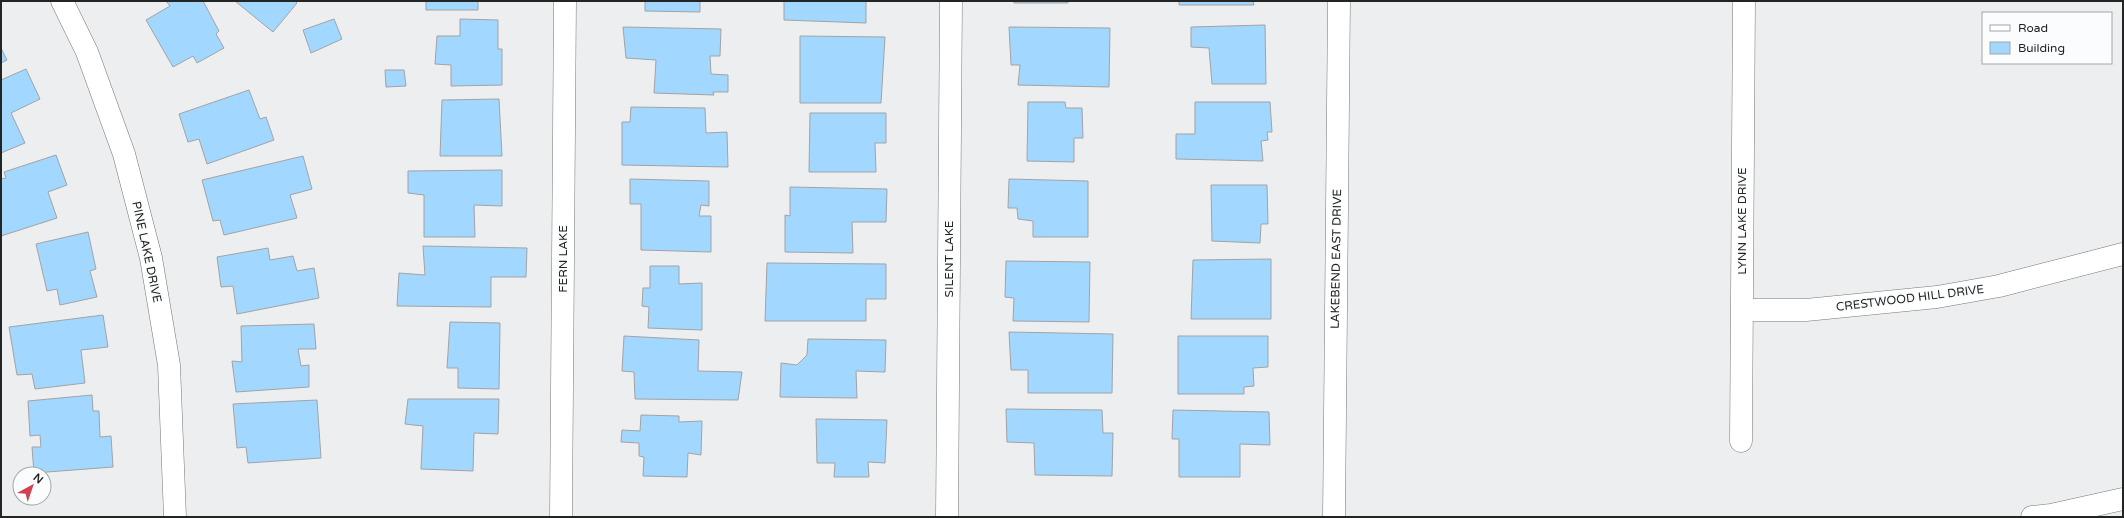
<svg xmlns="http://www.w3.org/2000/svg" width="2124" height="518" viewBox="0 0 2124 518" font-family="'Varela Round',sans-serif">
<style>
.building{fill:#a2d7ff;stroke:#a2a3a5}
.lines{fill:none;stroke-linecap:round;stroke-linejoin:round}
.minor-casing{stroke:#757778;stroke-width:23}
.tertiary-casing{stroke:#757778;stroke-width:23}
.minor{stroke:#fff;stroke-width:22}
.tertiary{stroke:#fff;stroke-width:22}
.labels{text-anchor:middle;stroke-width:3;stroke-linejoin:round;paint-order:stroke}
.street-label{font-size:12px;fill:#232424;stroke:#fafcfd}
</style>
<rect width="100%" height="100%" fill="#eceef0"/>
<path class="building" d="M166,1H203L219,31L216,34L224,48L197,63L193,56L173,67L146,20L170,6Z
M235,1H295L297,3L273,32Z
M426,1H478V10H426Z
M645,1H700V12L645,11Z
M784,1H866V23L784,20Z
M1014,1H1068V3H1014Z
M1179,1H1253L1254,5H1179Z
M334,19L342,39L311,53L303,30Z
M460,19L498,20V49H502V85L451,86V65L435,64L437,36H460Z
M1265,25L1266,84H1212L1209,48L1191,47V27Z
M623,27L721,29L720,56H710L711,74L728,75V92H713L714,95L654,93L656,60L626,58Z
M1009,27L1110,28L1109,87L1018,85L1020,65H1011Z
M800,36L885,37L881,103H800Z
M1,48L7,60L1,63Z
M26,69L40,99L11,113L25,143L1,153V80Z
M385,70H404L406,86L386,87Z
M249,90L260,119L266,117L274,140L207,164L199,139L188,142L179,114Z
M499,99L502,156H440L442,100Z
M1028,102H1065L1066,108H1082L1083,138H1074V162L1027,161Z
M1195,102H1270L1272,132H1267L1268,140L1261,141L1263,161L1176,159V134H1195Z
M631,107L705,108L706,133L727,132L728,167L622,165V122H630Z
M810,113H886V143H875L876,172H809Z
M56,155L67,185L48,192L57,218L1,236V179L6,178L4,172Z
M303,156L312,189L290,195L297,218L224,235L220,220L213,221L202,180Z
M502,170V206L474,205L475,237H424V195L408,193V171Z
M630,179L709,181V206L701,205L699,216H711V252L641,250V204H630Z
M1009,179L1088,181V237H1033V221L1018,219L1017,208H1008Z
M1211,185H1267L1268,224H1261L1260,243L1212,241Z
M790,187L887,189L886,222H852L853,253L785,252V215L790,216Z
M88,232L96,269L90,271L97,297L60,305L57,289L47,291L36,244Z
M423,246L527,248L526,277H491V307L397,306L399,273L425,275Z
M268,248L270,260L293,256L297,271L314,268L319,298L237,314L233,286L221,287L217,257Z
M1271,259V319H1191L1193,260Z
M1006,261L1090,262L1089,322L1013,321L1014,298L1005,297Z
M767,263L886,264V299H866V321H765Z
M650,266H679V284L702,283V330L648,328L649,307L642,306L643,288H650Z
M103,315L108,347L81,350L85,383L35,389L32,374L17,375L9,327Z
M450,322L500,323L499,389L458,388V368H447Z
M314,324L316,349H298L301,366L309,365V387L236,392L232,361L242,362L241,326Z
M1009,332L1113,334L1112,393H1028V370H1011Z
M624,336L699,340L698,371L742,372L738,400L635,399L634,372L622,371Z
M1178,336H1268V367L1253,368L1254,386L1244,387V394H1178Z
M808,339L886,340L885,372L856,371L857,398L780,397L781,363L797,365L807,355Z
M92,395L93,411H99L100,437L111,436L113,467L34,473L32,447H41L40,435L30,436L28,401Z
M408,399H499L498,434L474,433L473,471L421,469L423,426L405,424Z
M317,400L321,458L248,463L246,447L237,448L233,404Z
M1006,409L1102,410L1103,433H1113L1112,476L1035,475L1034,443L1007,442Z
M1173,410L1269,412L1270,445L1240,444V477H1179V439H1172Z
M641,415L679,416V422L702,421L701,455L688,453L687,477L643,476L644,457L639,456V443L621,442L622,430L640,431Z
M816,419L887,420L885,463L868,462L869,477H834L835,463H817Z"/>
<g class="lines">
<defs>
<path id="minor" d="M62,1L87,52L124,154L151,258L169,365L175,517
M1742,310H1806L1937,297L1999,286L2123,254
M1741,441L1744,1
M561,517L565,1
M947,517L951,1
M1334,517L1339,1"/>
<path id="tertiary" d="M2032,517L2051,515L2123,499"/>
</defs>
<use href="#minor" class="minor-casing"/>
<use href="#tertiary" class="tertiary-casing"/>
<use href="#minor" class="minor"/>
<use href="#tertiary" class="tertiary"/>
</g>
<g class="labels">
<g class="street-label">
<text transform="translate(1742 221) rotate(-90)" y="4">LYNN LAKE DRIVE</text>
<text transform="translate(147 252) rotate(78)" y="4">PINE LAKE DRIVE</text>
<text transform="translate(563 259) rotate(-90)" y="4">FERN LAKE</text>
<text transform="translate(949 259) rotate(-90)" y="4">SILENT LAKE</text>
<text transform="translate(1336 259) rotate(-89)" y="4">LAKEBEND EAST DRIVE</text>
<text transform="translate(1910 298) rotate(-7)" y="4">CRESTWOOD HILL DRIVE</text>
</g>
</g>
<rect width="2124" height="518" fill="none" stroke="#232424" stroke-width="4"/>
<rect x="1982" y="12" width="130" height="52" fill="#fafcfd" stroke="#a4a6a6"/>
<rect x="1990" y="25" width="20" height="6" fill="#ffffff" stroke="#a4a6a6"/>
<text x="2018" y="32" font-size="12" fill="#232424">Road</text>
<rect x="1990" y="42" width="20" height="12" fill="#a2d7ff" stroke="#a4a6a6"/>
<text x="2018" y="52" font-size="12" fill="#232424">Building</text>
<g transform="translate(32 486) rotate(40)"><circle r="19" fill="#fafcfd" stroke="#a4a6a6"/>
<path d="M0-3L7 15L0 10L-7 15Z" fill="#d24152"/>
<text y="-6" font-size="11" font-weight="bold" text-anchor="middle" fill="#232424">N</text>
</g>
</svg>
